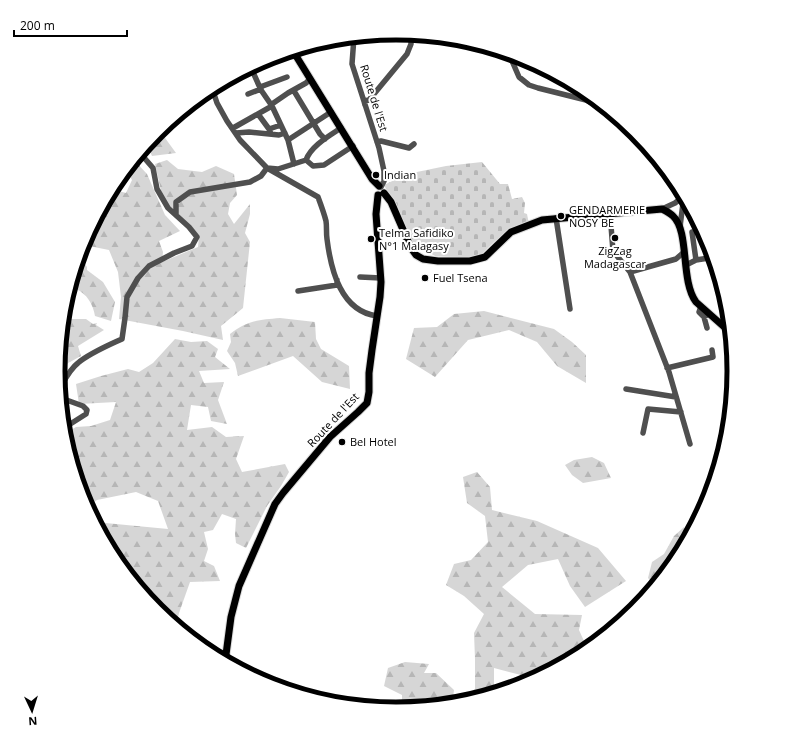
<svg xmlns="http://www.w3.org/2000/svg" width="793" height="743" viewBox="0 0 793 743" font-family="'Open Sans',sans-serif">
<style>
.forest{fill:url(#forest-firs)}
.cemetery{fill:url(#cemetery-stones)}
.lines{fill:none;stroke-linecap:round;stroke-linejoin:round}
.major-casing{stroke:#dbdbdb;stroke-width:9}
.minor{stroke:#4f4f4f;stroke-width:5.5}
.major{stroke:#000;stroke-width:7}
.poi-dot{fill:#000;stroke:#fff;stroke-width:1.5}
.labels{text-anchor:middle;stroke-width:4;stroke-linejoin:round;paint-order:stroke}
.street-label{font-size:11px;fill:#000;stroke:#fff}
.poi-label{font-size:11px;fill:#000;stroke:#fff;text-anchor:start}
.rim{fill:none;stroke:#000;stroke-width:5}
</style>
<defs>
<pattern id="forest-firs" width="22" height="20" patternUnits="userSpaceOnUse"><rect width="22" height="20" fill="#d6d6d6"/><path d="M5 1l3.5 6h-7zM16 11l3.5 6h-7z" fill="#b6b6b6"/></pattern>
<pattern id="cemetery-stones" width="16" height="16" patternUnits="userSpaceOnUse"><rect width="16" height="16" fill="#d6d6d6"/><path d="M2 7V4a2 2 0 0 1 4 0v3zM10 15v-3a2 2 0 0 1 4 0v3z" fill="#b6b6b6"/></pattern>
</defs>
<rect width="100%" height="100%" fill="#fff"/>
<path class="forest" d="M160,130V131L176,153L152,156L147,145Z
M134,160L147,174L165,215L180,231L159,241L163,252L162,262L198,247L199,236L191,226L163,200L155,164L167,160L178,169L202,172L216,166L234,174L237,195L230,203L228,214L234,224L250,204V214L245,233L250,242L243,308L221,326L223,340L183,331L119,319L121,297L118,272L109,250L89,246L81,258L87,267V270L103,282L115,302L111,321L95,316C93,304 87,294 76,289L66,299L84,242L112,189L126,193L132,180L126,170Z
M64,308L70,319H86L93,324L97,323L96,325L104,330L78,346L81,356L68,363L59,377L58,371Z
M484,311L554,329L572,342L586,355V383L557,366L537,342L509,330L468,340L435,377L406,359L414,328L437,327L454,314Z
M280,318L315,322L316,339L321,349L349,366L350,389L322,382L293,356L238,376L235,363L227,351L231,342L230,334C248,320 259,320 280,318Z
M175,339L191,342L207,341L218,349L215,357L230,369L199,371L204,383L224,382L218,400L227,424L211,421L208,407L191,405L187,430L212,427L226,437L244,436L236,459L242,472L285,464L289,472L281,486L267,506L246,548L236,543L235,534L236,519L222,514L213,530L204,532L208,549L204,561L214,566L220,581L190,582L179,613L177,622L181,630L157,611L115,559L95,522L168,529L158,501L136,492L97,500L87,507L84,501L64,434L76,427L91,426L110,420L116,402L79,404L76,384L101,376L128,369L139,372L153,363Z
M592,457L604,463L611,478L583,483L572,475L565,465L574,460Z
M477,472L490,487L492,510L537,521L598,548L626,581L585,607L570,586L558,559L528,565L502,587L535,614L582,615L579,630L588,650L563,665L564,656L521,675L494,668V694L474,700L465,696L475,689V659L474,633L484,614L464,596L446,585L454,564L471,560L488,542L485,516L467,503L463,477Z
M684,527L687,543L678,560L656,587L648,578L652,562L664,554L674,536Z
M405,662L429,664L424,673H436L454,690L452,705L421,702L423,707L402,709V695L384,686L388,668Z"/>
<path class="cemetery" d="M482,162L500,184H508L512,199L522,197L525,203L524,213L527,214L529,224C504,230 495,241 478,258L435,256L414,244L384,185L407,174L412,173L446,166Z"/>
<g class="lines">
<defs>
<path id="major" d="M293,51L372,179L379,186
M384,193L391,202L411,248L416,255L423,259L438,261H470L485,257L511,232L542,220L662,209C666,211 670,213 673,216C690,232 680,280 696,302L731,333
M225,662L231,617L239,586L275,504L283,493L330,437L358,412L367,403L369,392V373L372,350L380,297L381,282L376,214L378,195"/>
</defs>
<use href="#major" class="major-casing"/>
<path class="minor" d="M354,37L352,64L379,148L384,171V181L381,187
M509,54L519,77L529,85L538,88L586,100L613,113
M249,68L252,70L261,90L272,106L288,140
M240,73C257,68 274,61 290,52
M260,87L287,77
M212,88L217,103L227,121L240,140L267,168L318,197C321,205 324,213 326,221C327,227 326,233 327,239C331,271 341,311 377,316
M294,91L320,134L325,139
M248,94L261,89
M365,105L364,101L369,100L407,54L411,44V34
M258,114L269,129L271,134
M233,128L272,106V104L288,93L306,83L310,79
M269,129L281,125
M236,133L249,132L279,135L285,133
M377,142L381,141L409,148L414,144
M306,160L313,166L324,165L353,146
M294,164L288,140L331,112
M662,209L675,203L684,196
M610,213L613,251L630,272L669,372L690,444
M176,214V202L190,192L250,182L261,176L267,168L278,169L306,160C311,146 329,136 341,128
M556,218L570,309
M680,227L684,195
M696,260L709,258L707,237
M686,265L696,260L692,232H704
M630,272L676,259L684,252
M360,277L381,278
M298,291L337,285V280
M701,306L699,312L704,317L709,314
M704,317L707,328
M667,368L713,357L712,350
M60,388C65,379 70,369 78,363C90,353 107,346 122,339L125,318L127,297L138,278L149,266L174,253L192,246L197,237L189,227L168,208L157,189L153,168L140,153
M626,389L676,397
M61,398L83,406L87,410L86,414L64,428
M643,433L648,409L681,412"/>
<use href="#major" class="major"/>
</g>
<g class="poi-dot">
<circle cx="376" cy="175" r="4"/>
<circle cx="561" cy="216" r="4"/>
<circle cx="615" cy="238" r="4"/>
<circle cx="371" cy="239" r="4"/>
<circle cx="425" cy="278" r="4"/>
<circle cx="342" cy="442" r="4"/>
</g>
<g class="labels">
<g class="street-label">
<text transform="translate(374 98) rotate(73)" y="4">Route de l'Est</text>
<text transform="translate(333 420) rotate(-47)" y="4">Route de l'Est</text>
</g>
<g class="poi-label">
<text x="384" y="179">Indian</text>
<text x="569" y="214">GENDARMERIE<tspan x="569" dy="13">NOSY BE</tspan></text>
<text x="379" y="237">Telma Safidiko<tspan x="379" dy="13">N°1 Malagasy</tspan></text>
<text x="615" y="255" text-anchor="middle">ZigZag<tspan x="615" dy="13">Madagascar</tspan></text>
<text x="433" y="282">Fuel Tsena</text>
<text x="350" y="446">Bel Hotel</text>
</g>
</g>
<path d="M0 0H793V743H0ZM65 371a331 331 0 1 1 662 0a331 331 0 1 1-662 0Z" fill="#fff" fill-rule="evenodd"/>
<path class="rim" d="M65 371a331 331 0 1 1 662 0a331 331 0 1 1-662 0Z"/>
<g transform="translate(32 711) rotate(176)" stroke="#ffffff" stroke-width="3" paint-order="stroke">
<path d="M0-3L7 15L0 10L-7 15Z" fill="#000000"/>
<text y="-6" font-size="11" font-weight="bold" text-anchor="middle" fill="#000000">N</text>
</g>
<path d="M14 30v6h113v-6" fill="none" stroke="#000000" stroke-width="2"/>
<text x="20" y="30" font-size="12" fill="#000000" stroke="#ffffff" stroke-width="3" paint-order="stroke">200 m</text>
</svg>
